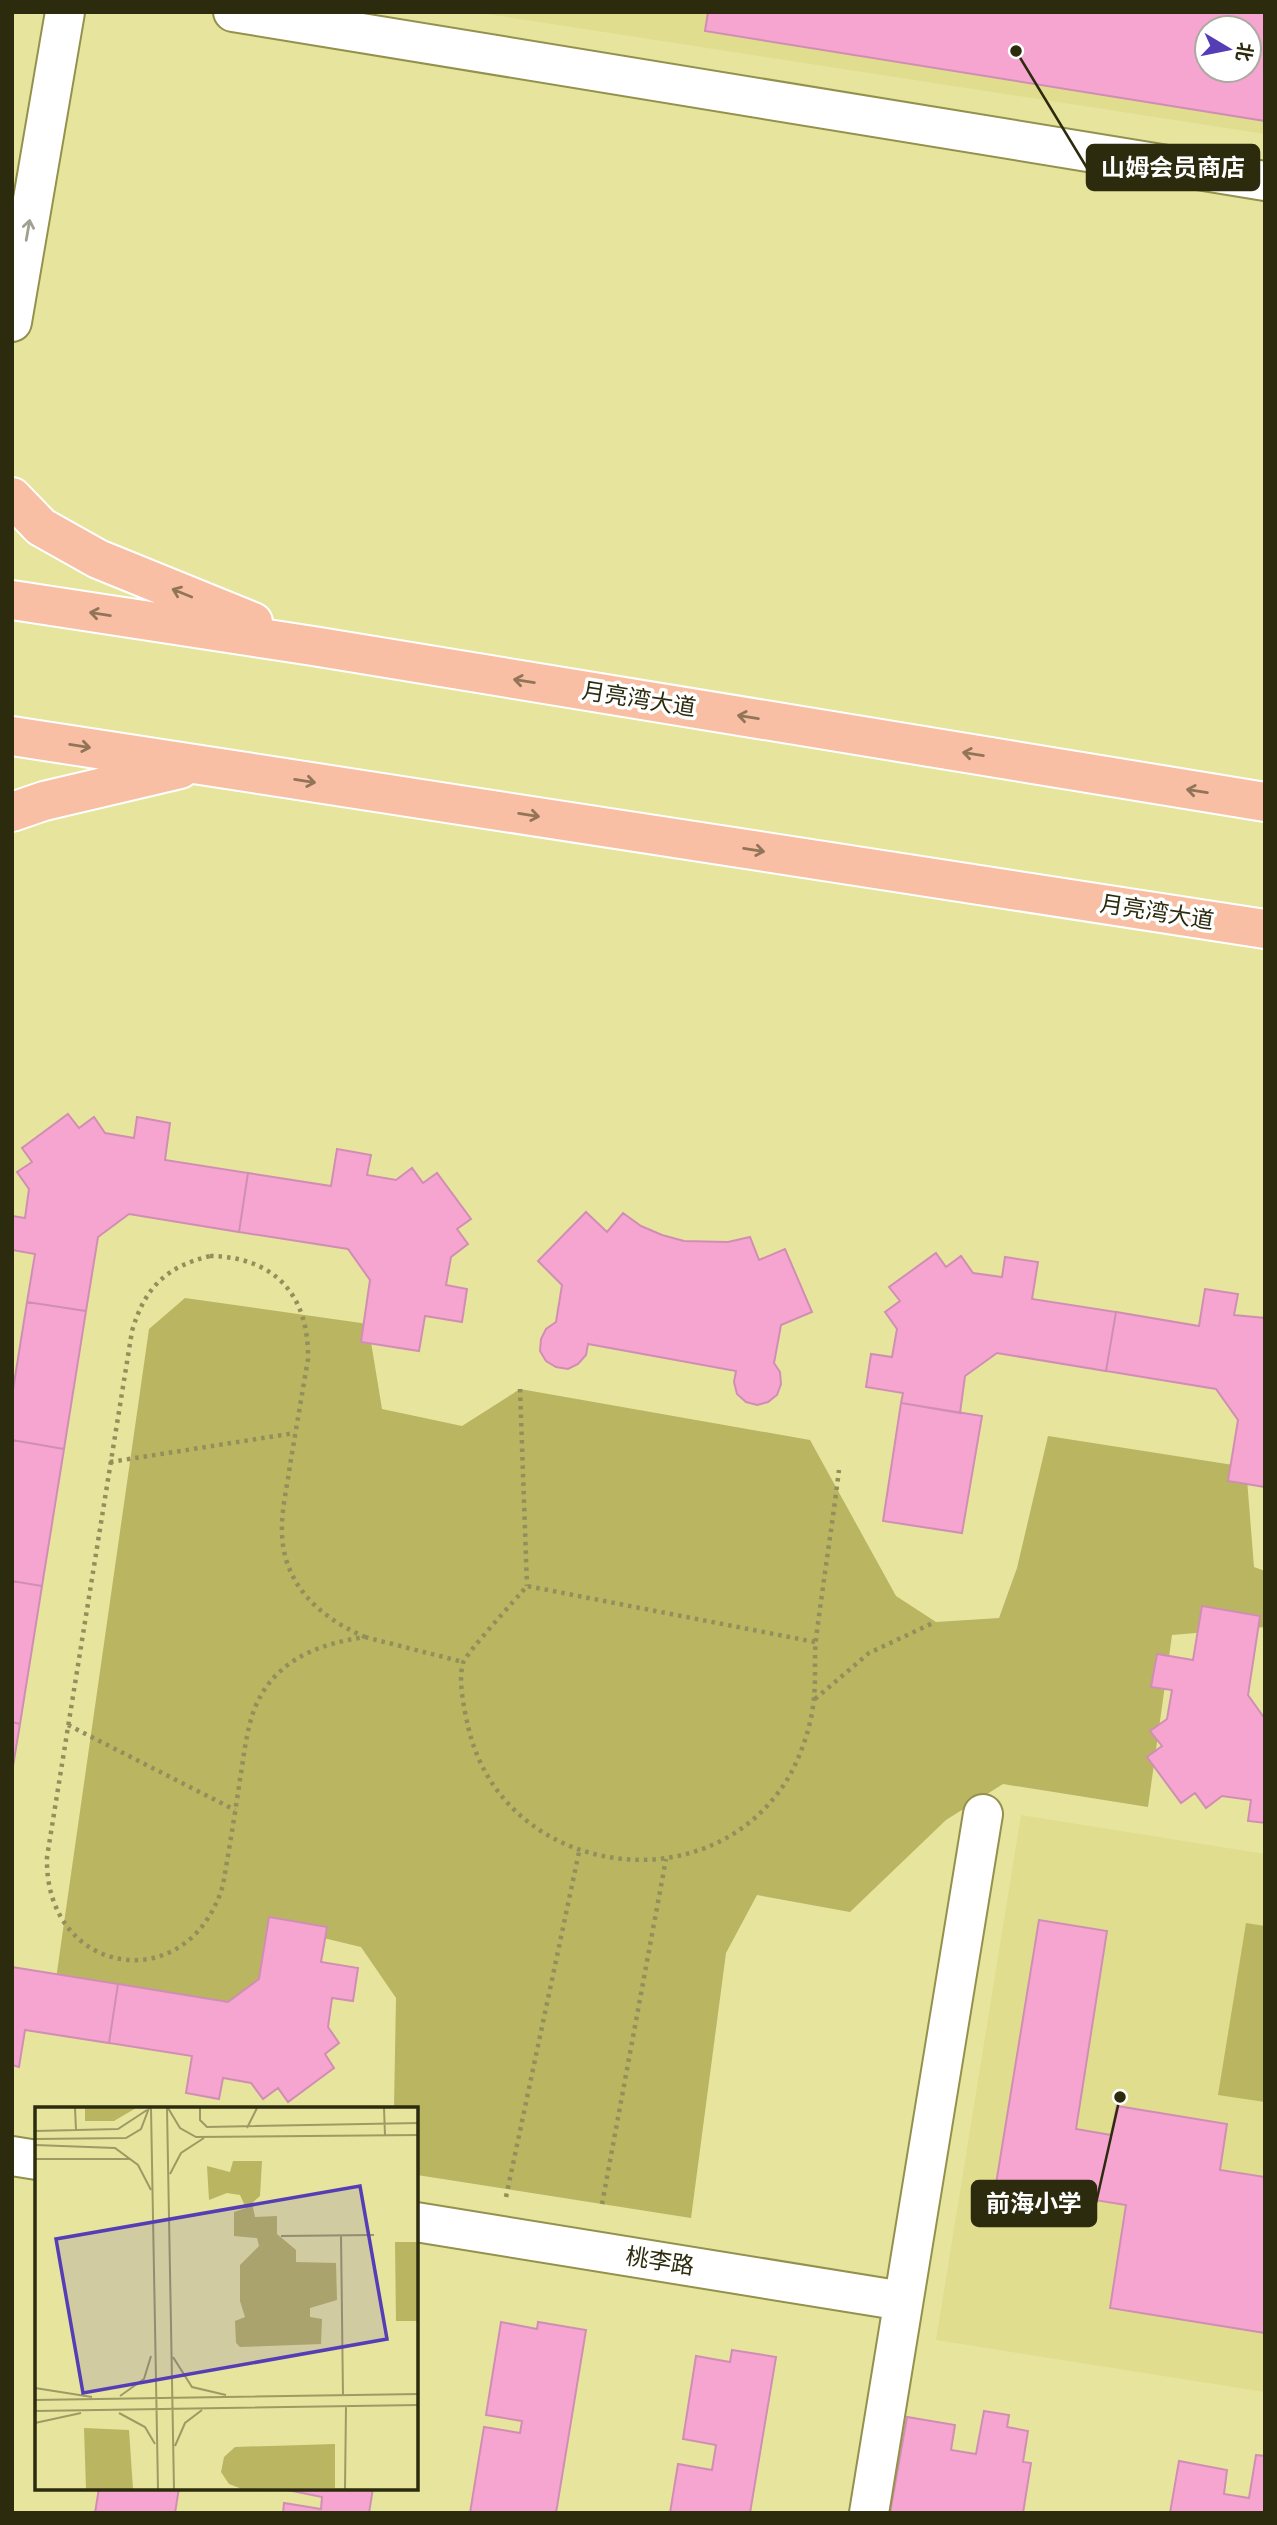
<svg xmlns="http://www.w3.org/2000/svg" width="1277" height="2525" viewBox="0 0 1277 2525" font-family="'IBM Plex Sans','Noto Sans SC',sans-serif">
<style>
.built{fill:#e1dd8e;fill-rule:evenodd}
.green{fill:#b9b561}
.building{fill:#f6a5d1;stroke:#d08fb2;stroke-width:2;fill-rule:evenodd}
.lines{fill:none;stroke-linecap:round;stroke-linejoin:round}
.minor-casing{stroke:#94914d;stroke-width:42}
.major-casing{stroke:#fff;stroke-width:42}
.path{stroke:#928f5c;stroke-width:4.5;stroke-dasharray:3.5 5;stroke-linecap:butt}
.minor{stroke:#fff;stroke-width:38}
.major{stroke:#f8bfa4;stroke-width:38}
.oneway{stroke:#a0a093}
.oneway2{stroke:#927559}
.labels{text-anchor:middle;stroke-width:7;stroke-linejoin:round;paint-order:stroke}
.street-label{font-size:23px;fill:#2d2b0e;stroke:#fff}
.inset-road{fill:none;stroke:#9d9a64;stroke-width:2}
.view{fill:#553db5;fill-opacity:0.15;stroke:#553db5;stroke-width:3.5}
.inset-edge{fill:none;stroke:#2d2b0e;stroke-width:3.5}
.leader{fill:none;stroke:#2d2b0e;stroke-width:2.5}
.callout-dot{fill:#2d2b0e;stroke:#fff;stroke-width:2.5}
.callout{fill:#2d2b0e;stroke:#2d2b0e;stroke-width:2.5}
.callout-label{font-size:24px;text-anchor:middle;font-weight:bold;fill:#fff}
</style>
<rect width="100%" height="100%" fill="#e7e49e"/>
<path class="built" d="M474,12H1265V134ZM1207,28H1249V70H1207Z
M1021,1815L1265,1854V2392L936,2340Z"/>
<path class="green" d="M185,1298L368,1324L382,1409L462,1426L520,1389L810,1440L896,1596L936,1622L999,1618L1017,1568L1048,1436L1246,1467L1254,1567L1265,1571V1627L1172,1635L1148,1807L1003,1784L946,1820L850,1912L757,1895L726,1953L691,2218L417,2175L416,2108H394L396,1998L361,1947L290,1930L255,2029L56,1979L149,1329Z
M1246,1923L1265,1926V2102L1218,2095Z"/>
<path class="building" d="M708,12H1265V121L705,31ZM1207,28H1249V70H1207Z
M68,1114L79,1128L94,1117L105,1133L134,1138L137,1117L170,1123L165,1160L248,1173L239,1232L129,1214L98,1237L86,1311L27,1302L35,1254L12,1250V1216L25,1218L29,1189L17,1172L32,1162L22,1148Z
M337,1149L371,1155L367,1175L396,1180L412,1168L423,1183L437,1173L471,1219L457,1229L468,1244L451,1257L446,1285L467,1289L462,1322L425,1316L419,1351L361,1342L370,1280L348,1249L239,1232L248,1173L331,1186Z
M586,1212L607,1232L623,1213L641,1226L662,1235L684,1241L728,1242L750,1237L759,1260L785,1249L812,1312L781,1325L774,1363L780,1372L781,1384L777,1395L768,1402L757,1405L746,1402L737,1394L734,1382L736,1371L588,1344L586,1355L578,1364L568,1369L556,1367L546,1361L540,1351L541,1339L546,1329L556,1322L562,1285L538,1261Z
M936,1253L946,1267L961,1256L973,1273L1002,1277L1005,1257L1038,1262L1032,1299L1116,1312L1106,1371L997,1353L965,1376L960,1413L901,1403L903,1393L866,1387L871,1354L892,1357L897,1329L885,1312L900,1301L889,1287Z
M1205,1289L1238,1294L1234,1315L1265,1318V1487L1228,1481L1238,1420L1216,1389L1106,1371L1116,1312L1199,1326Z
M27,1302L86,1311L64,1449L12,1440V1396Z
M901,1403L982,1416L962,1533L883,1521Z
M12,1440L64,1449L42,1586L12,1581Z
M12,1581L42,1586L20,1724L12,1722Z
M1202,1606L1260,1616L1248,1695L1265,1719V1823L1248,1821L1251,1800L1222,1796L1206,1808L1195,1793L1181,1803L1147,1757L1162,1746L1150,1731L1167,1719L1172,1690L1151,1687L1157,1654L1193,1660Z
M12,1722L20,1724L12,1772Z
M269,1917L327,1927L321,1962L358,1968L353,2001L332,1998L328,2027L339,2043L325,2054L334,2068L288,2102L278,2088L263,2099L251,2083L223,2078L219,2099L186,2093L192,2056L109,2043L118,1984L228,2002L259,1979Z
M1039,1920L1107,1931L1076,2129L1111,2135L1117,2106L1227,2124L1220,2170L1265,2177V2333L1110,2308L1126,2205L996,2184Z
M12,1967L118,1984L109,2043L25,2030L19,2067L12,2065Z
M501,2322L537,2329L538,2322L586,2330L556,2513H470L484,2427L520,2433L522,2421L486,2415Z
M732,2350L776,2357L750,2513H670L678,2464L712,2470L716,2445L683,2439L696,2356L730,2362Z
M984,2411L1009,2415L1007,2427L1028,2431L1023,2462L1031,2463L1023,2513H890L907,2417L955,2425L951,2450L976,2454Z
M1256,2455L1265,2456V2513H1170L1179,2461L1227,2470L1224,2494L1249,2498Z
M99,2488H179L175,2513H95Z
M287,2488H373L369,2513H283L284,2503L321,2509L322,2497L287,2490Z"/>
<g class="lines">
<defs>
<path id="minor" d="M233,12L1265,181
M12,322L65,12
M12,2156L37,2160
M416,2222L903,2301
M869,2513L983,1814"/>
<path id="major" d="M12,497L41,527L98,559L253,622
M12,600L313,646L1265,802
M12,736L1265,929
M12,812L44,801L180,769"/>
</defs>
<use href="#minor" class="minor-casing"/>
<use href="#major" class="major-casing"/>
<path class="path" d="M210,1256C275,1257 309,1295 308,1359C302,1394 296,1430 290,1465C287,1488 281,1511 282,1534C284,1586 321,1618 365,1637C317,1644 273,1661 254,1710C246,1732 244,1756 240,1779C235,1814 229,1850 223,1885C189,2000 44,1977 47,1857L132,1331C145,1287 166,1267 210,1256Z
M520,1389L527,1586
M110,1462L295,1433
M365,1637L463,1662
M815,1642L527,1586C517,1598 466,1653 463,1663C458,1681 464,1708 468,1726C502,1879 715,1909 791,1773C803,1750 812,1723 814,1697C816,1678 814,1658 816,1639C823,1583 832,1527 839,1470
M815,1699L869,1653L935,1622
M68,1725L235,1810
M506,2197L579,1852
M602,2204L666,1859"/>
<use href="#minor" class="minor"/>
<use href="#major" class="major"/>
</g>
<defs><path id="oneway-shaft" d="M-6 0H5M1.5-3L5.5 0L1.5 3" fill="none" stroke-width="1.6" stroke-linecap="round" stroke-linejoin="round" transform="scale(1.75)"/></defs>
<use class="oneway" href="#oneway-shaft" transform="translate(28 230) rotate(-80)"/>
<g class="oneway2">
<use href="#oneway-shaft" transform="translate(182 593) rotate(-158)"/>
<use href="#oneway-shaft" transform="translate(100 614) rotate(-171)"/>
<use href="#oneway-shaft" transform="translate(524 681) rotate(-171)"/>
<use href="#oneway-shaft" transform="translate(748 717) rotate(-171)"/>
<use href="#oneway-shaft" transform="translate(80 746) rotate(9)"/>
<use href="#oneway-shaft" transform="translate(973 754) rotate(-171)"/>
<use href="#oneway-shaft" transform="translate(305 781) rotate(9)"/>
<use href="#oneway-shaft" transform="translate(1197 791) rotate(-171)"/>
<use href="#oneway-shaft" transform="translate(529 815) rotate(9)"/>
<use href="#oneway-shaft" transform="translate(754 850) rotate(9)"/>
</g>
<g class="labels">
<g class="street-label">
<text transform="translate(639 699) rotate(9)" y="8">月亮湾大道</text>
<text transform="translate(1157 912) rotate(9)" y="8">月亮湾大道</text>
<text transform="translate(660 2261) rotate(9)" y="8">桃李路</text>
</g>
</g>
<g transform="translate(35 2107)">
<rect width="383" height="383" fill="#e7e49e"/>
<path d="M50,1H101L79,14H50ZM198,54H227L225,89L217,96L220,110L242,109V127L261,143V155L301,156L302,193L275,201V210L287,212L286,237L205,240L201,236L200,214L210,210L205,194V158L224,139L222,131L199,129V105L211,101L205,88L192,86L174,93L172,59L195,65ZM360,135H383V214H361ZM49,321L94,323L98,382H51ZM300,337V381L207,382L194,377L186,365L189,350L200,340Z" fill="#b9b561"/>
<path class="inset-road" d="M40,1L41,23M116,1L123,382M132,1L139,382M133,1L145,21L161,30L384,28M165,1V13L172,20L384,16M349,1L350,28M212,21L222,1M0,24L83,22L112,3M0,32L91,31L106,22L114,1M0,38L80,41L103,58L116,83M0,52H96M135,67L146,46L169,31M306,128L308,289M246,129L339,128M138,250L157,280L191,288M0,281L57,290M85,289L109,272L116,249M0,293L384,287M0,304L384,298M84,306L110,320L120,337M0,316L46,306M140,339L150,316L167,303M310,382L311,299"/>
<path class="view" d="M325,79L352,232L48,286L21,132Z"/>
<rect width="383" height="383" class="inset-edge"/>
</g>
<path class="leader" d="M1016 51L1087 168M1120 2097L1096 2203"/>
<g class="callout-dot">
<circle cx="1016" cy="51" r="7"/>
<circle cx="1120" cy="2097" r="7"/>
</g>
<g class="callout">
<rect x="1087" y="145" width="172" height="45" rx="7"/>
<rect x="972" y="2181" width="124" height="45" rx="7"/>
</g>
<g class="callout-label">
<text x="1173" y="176">山姆会员商店</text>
<text x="1034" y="2212">前海小学</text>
</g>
<rect width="1277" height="2525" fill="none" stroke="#2d2b0e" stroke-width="28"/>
<g transform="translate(1228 49) rotate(100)"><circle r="33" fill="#ffffff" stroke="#abaa9f" stroke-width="2"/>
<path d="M0-5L12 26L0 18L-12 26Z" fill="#553db5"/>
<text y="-10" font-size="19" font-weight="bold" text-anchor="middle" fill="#2d2b0e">北</text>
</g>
</svg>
